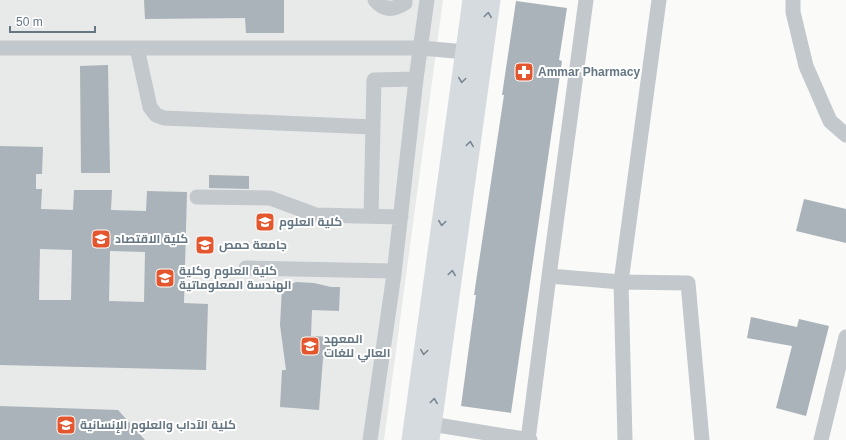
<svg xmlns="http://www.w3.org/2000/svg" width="846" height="440" viewBox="0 0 846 440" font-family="Arial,Cairo,sans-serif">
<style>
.built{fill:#e8e9e9}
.building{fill:#aab3b9;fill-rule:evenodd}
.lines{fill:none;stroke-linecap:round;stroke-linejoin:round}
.minor{stroke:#c3c8cc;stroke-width:15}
.highway{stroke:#d6dbdf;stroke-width:21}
.oneway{stroke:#768591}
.labels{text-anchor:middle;stroke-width:4;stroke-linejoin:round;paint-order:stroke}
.poi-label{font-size:12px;font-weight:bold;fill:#657683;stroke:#fff;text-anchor:start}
</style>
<rect width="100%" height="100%" fill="#fafaf8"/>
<path class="built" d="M0,0H443L384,440H0Z"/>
<path class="building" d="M144,0H284V33H246L245,18L145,19Z
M516,1L567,8L559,60L562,61L511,413L461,406L476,295H474L504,95H502Z
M108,65L110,173H81L80,66Z
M0,146L43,147L42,174H36V189H42L41,209L73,210L74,190H112L111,210L146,211L147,191L187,192L184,303L208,304L206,370L0,365ZM40,249L72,250L71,300H39ZM110,251L145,252L144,302L109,301Z
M209,175L249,176V189L209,188Z
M804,199L846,209V243L796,231Z
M296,282L314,283L331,287H340L339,311L312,310L311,336L337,337L336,358H323L319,410L280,407L282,370H286L280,325L282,288Z
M751,317L797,327L799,319L829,326L806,416L776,408L792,346L747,338Z
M0,406L118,410L145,440H0Z"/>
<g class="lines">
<path class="minor" d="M375,0C384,11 394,10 405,3V0
M793,0V12L806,66L830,121L846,135
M0,48H421L466,52
M137,48L150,107L156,115L164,118L373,127
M197,197L270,198L316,215L401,217
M371,216L374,80L416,79
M246,268L394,271
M549,276L621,282L688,283L702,440
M431,424L530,440
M370,440L394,274L416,79L427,0
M528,440L549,276L586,0
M625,440L621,282L659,0
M821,440L846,337"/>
<path class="highway" d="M412,440L473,0
M429,440L490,0"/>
</g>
<defs><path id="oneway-chevron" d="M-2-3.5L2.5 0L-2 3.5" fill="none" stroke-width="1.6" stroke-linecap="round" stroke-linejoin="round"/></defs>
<g class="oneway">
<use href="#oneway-chevron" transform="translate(488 15) rotate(-82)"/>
<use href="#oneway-chevron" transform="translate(462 80) rotate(98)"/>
<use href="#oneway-chevron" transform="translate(470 144) rotate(-82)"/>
<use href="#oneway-chevron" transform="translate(442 223) rotate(98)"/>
<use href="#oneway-chevron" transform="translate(452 273) rotate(-82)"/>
<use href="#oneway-chevron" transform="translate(424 352) rotate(98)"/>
<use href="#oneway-chevron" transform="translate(434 401) rotate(-82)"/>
</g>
<defs>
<symbol id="pharmacy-square" viewBox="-11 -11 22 22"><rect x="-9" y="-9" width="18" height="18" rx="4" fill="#e4572e" stroke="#fff"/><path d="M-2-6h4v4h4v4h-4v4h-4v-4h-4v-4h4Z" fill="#fff"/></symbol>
<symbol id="university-square" viewBox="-11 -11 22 22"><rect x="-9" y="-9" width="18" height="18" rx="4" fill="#e4572e" stroke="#fff"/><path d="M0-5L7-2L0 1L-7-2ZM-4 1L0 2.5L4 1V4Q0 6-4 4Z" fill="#fff"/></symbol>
</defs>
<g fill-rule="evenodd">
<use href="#pharmacy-square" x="513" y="61" width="22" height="22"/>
<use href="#university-square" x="254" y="211" width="22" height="22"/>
<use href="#university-square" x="90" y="228" width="22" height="22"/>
<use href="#university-square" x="194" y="234" width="22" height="22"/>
<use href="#university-square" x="154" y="267" width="22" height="22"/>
<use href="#university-square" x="299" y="335" width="22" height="22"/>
<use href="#university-square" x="55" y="414" width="22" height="22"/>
</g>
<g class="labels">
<g class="poi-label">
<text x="538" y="76">Ammar Pharmacy</text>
<text x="279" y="226">كلية العلوم</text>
<text x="115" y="243">كلية الاقتصاد</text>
<text x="219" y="249">جامعة حمص</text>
<text x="179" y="275">كلية العلوم وكلية<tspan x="179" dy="14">الهندسة المعلوماتية</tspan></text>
<text x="324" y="343">المعهد<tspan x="324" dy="14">العالي للغات</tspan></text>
<text x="80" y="429">كلية الآداب والعلوم الإنسانية</text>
</g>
</g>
<path d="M10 26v6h85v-6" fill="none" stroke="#657683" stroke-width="2"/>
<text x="16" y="26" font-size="12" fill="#657683" stroke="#ffffff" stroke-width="3" paint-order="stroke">50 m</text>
</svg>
